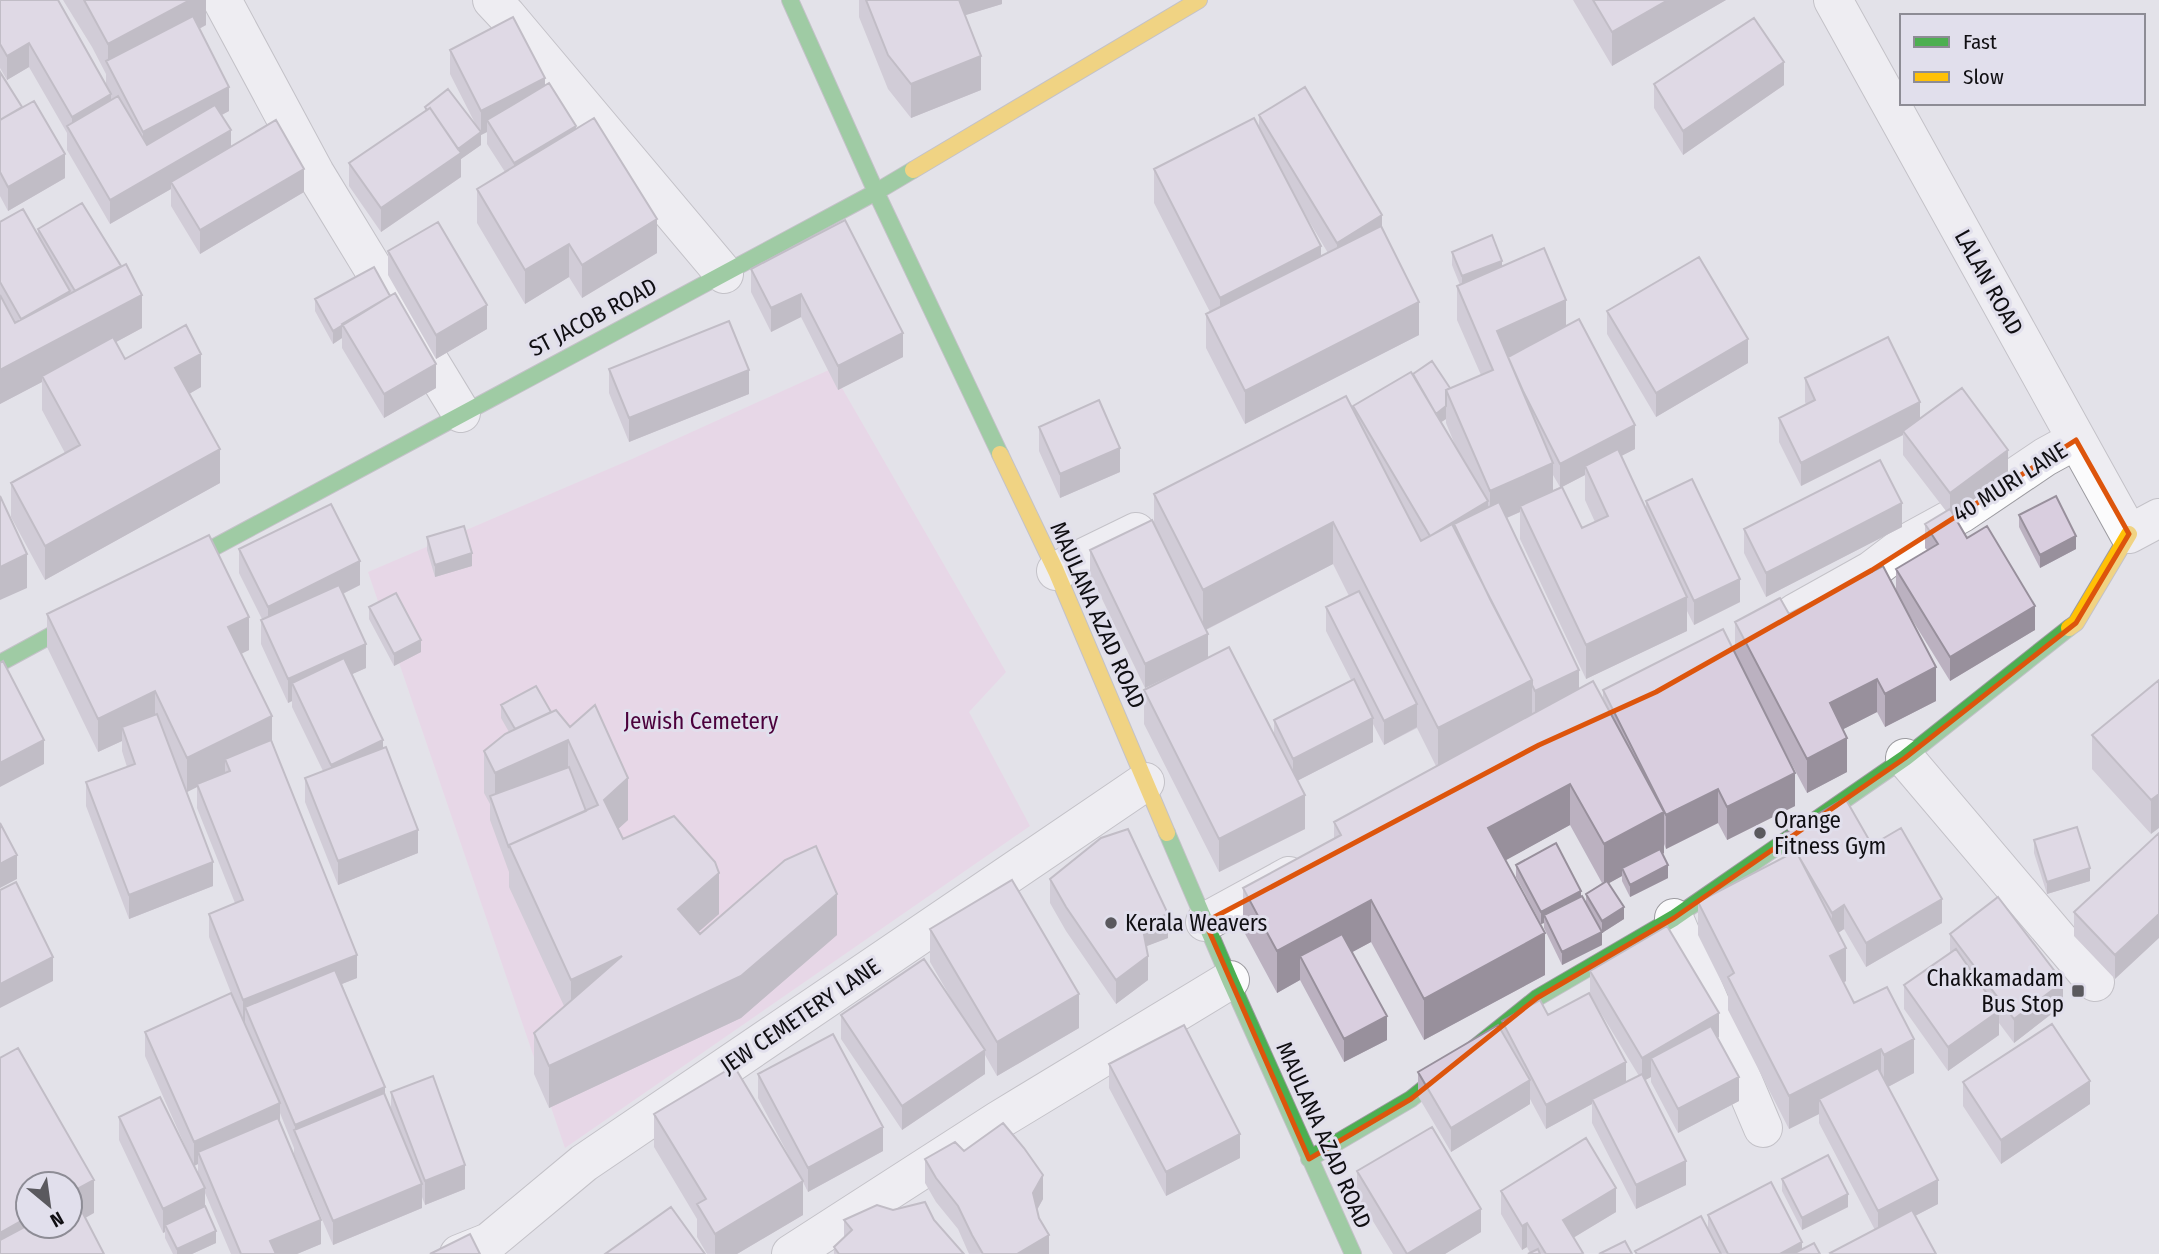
<svg xmlns="http://www.w3.org/2000/svg" width="2159" height="1254" viewBox="0 0 2159 1254" font-family="'Fira Sans Condensed',sans-serif">
<style>
.green{fill:#eccae4}
.lines{fill:none;stroke-linecap:round;stroke-linejoin:round}
.street-casing{stroke:#9c9ba0;stroke-width:40}
.fast-casing{stroke:#9c9ba0;stroke-width:18}
.slow-casing{stroke:#9c9ba0;stroke-width:18}
.street{stroke:#fbfbfc;stroke-width:38}
.fast{stroke:#4caf50;stroke-width:16}
.slow{stroke:#ffc107;stroke-width:16}
.wall{fill:#bbb1c0;fill-rule:evenodd}
.shaded-wall{fill:#98909c}
.building{fill:#d9cedf;stroke:#98909c;stroke-width:2}
.marked{fill:none;stroke:#dd550c;stroke-width:5;stroke-linejoin:round}
.poi-dot{fill:#5a595e;stroke:#e1dfec;stroke-width:2.5}
.labels{text-anchor:middle;stroke-width:6;stroke-linejoin:round;paint-order:stroke}
.street-label{font-size:23px;fill:#100f13;stroke:#e1dfec}
.park-label{font-size:23px;fill:#4b013c;stroke:#e1dfec}
.poi-label{font-size:23px;fill:#100f13;stroke:#e1dfec;text-anchor:start}
</style>
<rect width="100%" height="100%" fill="#e3e2e9"/>
<path class="green" d="M831,369L1006,672L969,712L1030,826L565,1148L368,572L632,459Z"/>
<g class="lines">
<defs>
<path id="street" d="M222,0L315,173L461,413
M492,0L507,16L724,274
M1833,0L2129,534L2159,518
M1056,571L1136,532
M1795,613L1872,570L1909,542L1962,513L2045,457L2076,440
M1905,758L2095,982
M1674,918L1763,1128
M1205,922L1289,876
M459,1254L489,1242L584,1163L1145,782
M791,1254L999,1120L1230,980"/>
<path id="fast" d="M790,0L876,192L1000,454
M170,571L876,192L913,170
M0,663L92,613
M1167,833L1230,980L1353,1254
M1309,1159L1411,1099L1537,998L1674,918L1905,758L2069,628"/>
<path id="slow" d="M913,170L1199,0
M1000,454L1056,571L1167,833
M2069,628L2076,623L2129,534"/>
</defs>
<use href="#street" class="street-casing"/>
<use href="#fast" class="fast-casing"/>
<use href="#slow" class="slow-casing"/>
<use href="#street" class="street"/>
<use href="#fast" class="fast"/>
<use href="#slow" class="slow"/>
</g>
<path class="wall" d="M0,0L106,84V74L92,47L63,0H206V25L199,29L229,111L222,115L231,147L304,192L200,254L171,206V189L110,224L67,150V133L29,67L7,80L0,68Z
M859,0H1002V4L965,15L981,90L911,118L888,89L859,17Z
M1573,0H1726L1612,66Z
M450,50L545,85L576,129L657,253L582,298L569,277L525,304L477,223V189L505,172L487,144V132L481,135V134V145L461,159V177L381,232L349,186V163L425,111V107L478,129L450,74Z
M0,72L65,178L8,211L0,196Z
M1654,84L1784,85L1683,155L1654,108Z
M1259,115L1382,227L1419,335L1245,424L1206,348V314L1210,312L1154,203V169L1259,127ZM1303,211L1328,253L1321,256Z
M845,220L903,357L838,390L801,317L771,332L751,292V269Z
M0,222L38,235V229L142,328L116,342L125,359L201,387L189,394L220,483L45,580L11,517V483L65,453L42,410V382L0,404Z
M388,251L487,329L436,359L388,275Z
M1452,252L1502,267L1566,326L1635,449L1621,456L1646,509V501L1740,602L1694,625L1687,611V631L1586,679L1520,539V512L1507,518L1579,689L1603,700V690L1735,651V622L1789,614L1896,591V569L1927,550L1925,548V524L1946,511L1903,455V435L1801,486L1779,442V418L1806,404L1805,402V378L1920,419L2008,474L1953,515L1967,538L2035,630L1950,681L1903,605L1936,701L1885,727L1877,712L1843,729L1847,772L1807,793L1781,744L1795,806L1727,840L1718,823L1666,849L1664,844V853L1663,854L1668,878L1630,897L1622,881V876L1608,883L1624,919L1602,933V932V945L1562,965L1544,928V923L1541,924L1516,877V865L1581,897L1586,902V894L1602,883L1570,825L1505,860L1545,975L1424,1040L1371,942L1352,952L1387,1040L1344,1062L1300,980L1277,993L1243,930V888L1334,839V822L1436,766L1417,728L1384,745L1373,724V742L1297,781L1305,829L1219,872L1144,724V690L1274,734V720L1351,680L1326,631V607L1349,596L1333,564L1206,630L1208,658L1145,688L1090,574V550L1154,523V494L1353,409V406L1413,374L1450,388L1481,375L1457,320V286L1460,285L1452,265ZM1446,419V423L1458,452L1441,422ZM1553,475L1560,487L1553,490ZM1585,475V500L1595,522L1582,528L1562,487Z
M315,299L436,388L384,418L342,348V338L333,344L315,311Z
M1607,311L1748,363L1656,417L1607,334Z
M609,369L749,394L629,442L609,393Z
M1039,427L1120,472L1060,498L1039,451Z
M2019,515L2076,549L2040,568L2019,527Z
M1902,527L1766,597L1744,553V529Z
M427,537L472,566L435,577L427,550Z
M239,549L360,585L343,594L366,668L352,674L383,748L418,853L338,885L305,802V778L323,771L292,707V701L288,703L261,644V620L262,619L239,573Z
M369,607L421,652L394,666L369,619Z
M47,614L249,650L241,654L357,978L342,984L385,1095L391,1111V1092L465,1189L425,1205L422,1197V1208L333,1245L294,1154V1148L280,1113V1122L321,1244L297,1254H231L205,1193V1207L216,1243L192,1254H173L165,1238V1232L163,1233L119,1140V1117L198,1174V1164L194,1166L145,1056V1032L235,1003L209,937V914L235,903L197,808V787L187,792L213,886L129,919L86,806V782L127,767L122,751V741L98,752L47,647Z
M2159,680L2151,834L2092,769V735Z
M501,705L551,712L628,820L618,829L623,839L719,914L698,932L700,934L837,935L741,1018L549,1108L534,1074V1033L564,1006L509,887V872L490,820V804L484,793V751L509,732L501,718Z
M1785,833L1872,845L1942,923L1866,967L1844,929L1838,933L1846,981L1843,983L1854,1003L1914,1073L1888,1087L1938,1204L1915,1216L1936,1254H1830V1253L1875,1230L1819,1123V1114L1789,1129L1728,1010V995L1698,935V902L1785,857Z
M2159,833L2115,979L2074,936V912Z
M2034,840L2090,881L2047,894L2034,853Z
M1050,879L1168,938L1146,946L1148,980L1116,1004L1066,931L1050,903Z
M930,929L1079,1028L997,1076L985,1055V1074L902,1130L841,1039V1015L959,1012L930,962Z
M1950,934L2063,1005L2014,1043L1999,1023V1035L1948,1071L1904,1009V985L1950,954Z
M1590,971L1719,1037H1718L1739,1101L1678,1133L1651,1082V1077L1645,1080L1686,1185L1636,1209L1592,1123V1104L1546,1129L1530,1099V1104L1451,1152L1418,1096V1072L1502,1031V1021L1548,1015L1590,995ZM1593,1000L1639,1076L1626,1082Z
M1109,1064L1240,1158L1166,1196L1109,1088Z
M758,1074L883,1151L808,1192L803,1182V1215L737,1254H707L697,1237V1219L654,1147V1114L797,1171L758,1098Z
M1963,1082L2090,1104L2001,1164L1963,1106Z
M964,1151L1043,1199L1037,1210L1049,1254H969L958,1229L936,1202L925,1183V1159Z
M1357,1171L1481,1232L1445,1254H1393L1357,1195Z
M1782,1179L1848,1207L1802,1230L1782,1191Z
M1501,1191L1616,1212L1573,1238L1583,1254H1528L1530,1253L1527,1247L1522,1250L1501,1214Z
M1708,1215L1802,1249L1820,1254H1635V1251L1708,1230Z
M844,1220H934L964,1254H834V1247L844,1237Z"/>
<path class="shaded-wall" d="M190,0H206V25L113,75L108,65V44Z
M953,0H1002V4L953,19Z
M1668,0H1726L1612,66V32Z
M29,43V67L7,80V56Z
M981,56V90L911,118V84Z
M1784,62V85L1683,155V131Z
M545,78V102L487,120V132L481,135V111Z
M229,87V111L143,156V132Z
M111,94V118L72,134V117Z
M576,126V150L514,187V163Z
M231,130V154L171,182V189L110,224V200Z
M481,132V145L461,159V177L381,232V208Z
M65,154V178L8,211V187Z
M304,169V192L200,254V230Z
M1382,215V239L1337,266V243Z
M657,219V253L582,298V265Z
M569,244V277L525,304V270Z
M1321,246V280L1220,332V298Z
M1502,261V273L1462,289V276Z
M70,291V314L21,342V319Z
M801,294V317L771,332V308Z
M142,295V328L44,381L42,376V382L0,404V370Z
M1566,300V334L1507,360L1497,331Z
M1419,302V335L1245,424V391Z
M487,305V329L436,359V335Z
M342,326V338L333,344V331Z
M903,333V357L838,390V366Z
M1748,339V363L1656,417V393Z
M201,354V387L175,402V368Z
M436,364V388L384,418V394Z
M749,370V394L629,442V418Z
M1920,402V426L1903,431V435L1801,486V463Z
M1446,406V419L1434,427V415Z
M1635,425V449L1588,473L1585,466V475L1560,488V464Z
M1120,448V472L1060,498V474Z
M220,449V483L45,580V546Z
M2008,450V474L1950,517V493Z
M1553,463V497L1520,506V512L1490,525V491Z
M1488,501V524H1454V545L1430,536Z
M1902,503V527L1766,597V573Z
M1333,522V564L1203,631V590Z
M2076,536V549L2040,568V555Z
M472,553V566L435,577V565Z
M27,554V588L0,600V567Z
M360,561V585L268,631V607Z
M1740,579V602L1694,625V601Z
M1687,597V631L1586,679V645Z
M2035,606V630L1950,681V657Z
M249,617V650L228,660V627Z
M1208,634V658L1145,688V664Z
M421,640V652L394,666V654Z
M366,644V668L299,698L292,683V701L288,703V679Z
M1936,667V701L1885,727V694Z
M1579,670V693L1535,715V691Z
M1877,679V712L1830,736V703Z
M1532,680V722L1438,770V728Z
M155,691V725L122,727V741L98,752V719Z
M1417,704V727L1384,745V721Z
M272,716V750L225,759V773L197,784V787L187,792V758Z
M1373,718V742L1293,783V759Z
M1847,738V772L1807,793V759Z
M44,740V764L0,787V763Z
M383,740V764L331,789V765Z
M568,740V781L495,810V773Z
M1795,773V806L1727,840V807Z
M628,778V820L604,842V800Z
M1570,784V825L1488,870V828Z
M1718,789V823L1666,849V815Z
M2159,794V828L2151,834V800Z
M1305,795V829L1219,872V839Z
M1664,812V853L1625,874L1622,868V876L1604,886V844Z
M418,830V853L338,885V861Z
M17,855V879L0,888V864Z
M213,862V886L129,919V895Z
M1668,865V878L1630,897V885Z
M2090,868V881L2047,894V882Z
M719,873V914L678,950V909Z
M1581,891V903L1544,915V923L1541,924V912Z
M837,894V935L741,1018L549,1108V1066Z
M1942,899V923L1866,967V943Z
M1371,900V942L1310,975L1300,956V980L1277,993V951Z
M1844,905V929L1832,937V913Z
M1624,907V919L1602,933V921Z
M1168,914V938L1142,948V924Z
M2159,914V938L2115,979V955Z
M1602,932V945L1562,965V952Z
M1545,933V975L1424,1040V999Z
M1846,948V981L1830,990V956Z
M357,955V978L251,1020L245,1007V1023H243V1000Z
M622,956L571,1022V980Z
M1148,956V980L1116,1004V980Z
M53,957V981L0,1008V984Z
M2063,982V1005L2014,1043V1019Z
M1079,994V1028L997,1076V1042Z
M1999,1011V1035L1948,1071V1047Z
M1719,1013V1037L1659,1072L1651,1058V1077L1642,1082V1058Z
M1387,1016V1040L1344,1062V1039Z
M1914,1039V1073L1884,1089V1055Z
M1881,1049V1082L1819,1099V1114L1789,1129V1096Z
M985,1050V1074L902,1130V1106Z
M1626,1062V1086L1592,1099V1104L1546,1129V1105Z
M1739,1077V1101L1678,1133V1109Z
M1530,1080V1104L1451,1152V1128Z
M2090,1081V1104L2001,1164V1140Z
M385,1087V1111L295,1130V1125Z
M280,1103V1127L198,1152V1164L194,1166V1142Z
M883,1127V1151L808,1192V1168Z
M1240,1134V1158L1166,1196V1172Z
M1686,1161V1185L1636,1209V1185Z
M465,1165V1189L425,1205V1181Z
M1043,1175V1199L1033,1217V1193Z
M94,1180V1213L22,1254H0V1233L28,1217V1226H70V1193Z
M1938,1180V1204L1878,1235V1211Z
M803,1181V1215L737,1254H715V1234Z
M422,1184V1208L333,1245V1221Z
M205,1188V1212L165,1225V1232L163,1233V1209Z
M1616,1188V1212L1563,1244V1220Z
M1848,1194V1207L1802,1230V1218Z
M1481,1209V1232L1445,1254H1407Z
M321,1220V1244L297,1254H270V1241Z
M1527,1223V1247L1522,1250V1226Z
M216,1231V1243L192,1254H177V1249Z
M1049,1235V1254H1017Z
M1802,1242V1254H1780Z"/>
<path class="building" d="M0,0H58L111,94L72,117L29,43L7,56L0,44Z
M84,0H190L108,44Z
M866,0H959L981,56L911,84L888,55Z
M1593,0H1668L1612,32Z
M193,16L229,87L143,132L106,61Z
M513,17L545,78L481,111L450,50Z
M1754,18L1784,62L1683,131L1654,84Z
M0,72L22,107L0,120Z
M549,83L576,126L514,163L487,120Z
M1305,87L1382,215L1337,243L1259,115Z
M448,89L481,132L458,149L430,108L427,110L425,107Z
M118,96L147,145L215,105L231,130L110,200L67,126Z
M34,101L65,154L8,187L0,172V120Z
M430,108L461,153L381,208L349,163Z
M594,118L657,219L582,265L569,244L525,270L477,189Z
M1254,118L1321,246L1220,298L1154,169Z
M276,120L304,169L200,230L171,182Z
M82,203L121,266L75,291L38,229Z
M23,209L70,291L21,319L0,282V222Z
M845,220L903,333L838,366L801,294L771,308L751,269Z
M438,222L487,305L436,335L388,251Z
M1381,226L1419,302L1245,391L1206,314Z
M1492,235L1502,261L1462,276L1452,252Z
M1544,248L1566,300L1497,331L1553,463L1490,491L1446,390L1493,370L1457,286Z
M1699,257L1748,339L1656,393L1607,311Z
M126,264L142,295L0,370V295L15,323Z
M374,267L390,296L333,331L315,299Z
M395,293L436,364L384,394L342,324Z
M1579,319L1635,425L1560,464L1523,391L1508,357Z
M729,321L749,370L629,418L609,369Z
M186,325L201,354L175,368L220,449L45,546L11,483L80,445L42,376L113,337L125,359Z
M1888,337L1920,402L1801,463L1779,418L1815,400L1805,378Z
M1432,361L1450,388L1446,390V406L1436,414L1413,374Z
M1411,372L1488,501L1430,536L1353,406Z
M1962,388L2008,450L1950,493L1903,431Z
M1346,396L1421,541L1452,524L1532,680L1438,728L1333,522L1203,590L1154,494Z
M1099,400L1120,448L1060,474L1039,427Z
M1618,449L1687,597L1586,645L1520,506L1562,487L1582,528L1608,516L1585,466Z
M1880,460L1902,503L1766,573L1744,529Z
M1692,479L1740,579L1694,601L1646,501Z
M0,496L27,554L0,567Z
M2056,496L2076,536L2040,555L2019,515Z
M1499,502L1579,670L1535,691L1532,685V680L1491,601L1454,524Z
M331,504L360,561L268,607L239,549Z
M1950,509L1967,538L1987,526L2035,606L1950,657L1896,569L1938,544L1925,524Z
M1152,520L1208,634L1145,664L1090,550Z
M464,526L472,553L435,565L427,537Z
M209,535L249,617L228,627L272,716L187,758L155,691L98,719L47,614Z
M1883,566L1936,667L1885,694L1877,679L1830,703L1847,738L1807,759L1735,622L1780,598L1789,614Z
M339,585L366,644L288,679L261,620Z
M1359,591L1417,704L1384,721L1326,607Z
M396,593L421,640L394,654L369,607Z
M1723,629L1795,773L1727,807L1718,789L1666,815L1603,690Z
M1229,647L1305,795L1219,839L1144,690Z
M344,658L383,740L331,765L292,683Z
M3,661L44,740L0,763V663Z
M1354,679L1373,718L1293,759L1274,720Z
M2159,680V794L2151,800L2092,735Z
M1593,681L1664,812L1604,844L1570,784L1488,828L1545,933L1424,999L1371,900L1277,951L1243,888L1341,835L1334,822Z
M536,686L551,712L515,729L501,705Z
M595,705L628,778L604,800L623,839L674,816L715,862L719,873L678,909L700,934L785,860L816,846L837,894L741,976L549,1066L534,1033L622,956L571,980L509,845L598,805L568,740L495,773L484,751L505,734L556,710L570,727Z
M157,714L213,862L129,895L86,782L135,764L122,727Z
M271,740L357,955L243,1000L209,914L243,900L197,784L230,771L225,759Z
M386,747L418,830L338,861L305,778Z
M569,767L586,811L509,845V848L490,796Z
M1845,798L1872,845L1901,828L1942,899L1866,943L1844,905L1832,913L1785,833Z
M0,823L17,855L0,864Z
M2077,827L2090,868L2047,882L2034,840Z
M1128,829L1168,914L1142,924L1148,956L1116,980L1066,907L1050,879L1101,838Z
M2159,833V914L2115,955L2074,912Z
M1556,843L1581,891L1541,912L1516,865Z
M1660,849L1668,865L1630,885L1622,868Z
M1796,851L1846,948L1830,956L1854,1003L1887,987L1914,1039L1884,1055L1881,1049L1789,1096L1728,977L1734,973L1698,902Z
M1012,880L1079,994L997,1042L930,929Z
M1607,881L1624,907L1602,921L1586,894Z
M16,882L53,957L0,984V890Z
M1582,896L1602,932L1562,952L1544,915Z
M1998,897L2063,982L2014,1019L1950,934Z
M1667,926L1719,1013L1642,1058L1590,971Z
M1342,934L1387,1016L1344,1039L1300,956Z
M1956,949L1999,1011L1948,1047L1904,985Z
M924,959L985,1050L902,1106L841,1015Z
M335,970L385,1087L295,1125L245,1007Z
M231,993L280,1103L194,1142L145,1032Z
M1589,993L1626,1062L1546,1105L1502,1021L1540,1000L1548,1015Z
M2052,1024L2090,1081L2001,1140L1963,1082Z
M1184,1025L1240,1134L1166,1172L1109,1064Z
M1498,1025L1530,1080L1451,1128L1418,1072Z
M1711,1026L1739,1077L1678,1109L1651,1058Z
M833,1034L883,1127L808,1168L758,1074Z
M18,1048L94,1180L70,1193V1184H28V1217L0,1233V1058Z
M734,1066L803,1181L715,1234L697,1204L706,1199L654,1114Z
M1878,1068L1938,1180L1878,1211L1819,1099Z
M1642,1074L1686,1161L1636,1185L1592,1099Z
M433,1076L465,1165L425,1181L391,1092Z
M384,1093L422,1184L333,1221L294,1130Z
M160,1097L205,1188L163,1209L119,1117Z
M278,1118L321,1220L270,1241L276,1254H241L198,1152Z
M1003,1123L1024,1148L1043,1175L1033,1193L1039,1218L1049,1235L1017,1254H983L972,1235L958,1206L936,1178L925,1159L955,1142L964,1151Z
M1432,1127L1481,1209L1407,1254L1357,1171Z
M1586,1138L1616,1188L1563,1220L1583,1253L1581,1254H1546L1527,1223L1522,1226L1501,1191Z
M1828,1155L1848,1194L1802,1218L1782,1179Z
M1771,1182L1802,1242L1780,1254H1728L1708,1215Z
M76,1200L104,1254H0V1240L28,1225V1226H70V1203Z
M925,1202L934,1220L964,1254H839L834,1247L852,1230L844,1220L877,1205L893,1210Z
M205,1206L216,1231L177,1249L165,1225Z
M671,1207L705,1254H605Z
M1912,1210L1936,1254H1831L1830,1253Z
M1701,1216L1721,1254H1637L1635,1251Z
M470,1234L480,1254H430Z
M1625,1241L1632,1254H1599Z
M1814,1243L1820,1254H1793Z
M1538,1249L1540,1254H1528Z"/>
<path d="M0 0H2159V1254H0ZM2076,440L2129,534L2076,623L1905,758L1674,918L1537,998L1411,1099L1309,1159L1205,922L1539,745L1656,692L1872,570Z" fill="#e3e2e9" fill-opacity=".55" fill-rule="evenodd"/>
<path class="marked" d="M2076,440L2129,534L2076,623L1905,758L1674,918L1537,998L1411,1099L1309,1159L1205,922L1539,745L1656,692L1872,570Z"/>
<g class="poi-dot">
<circle cx="1760" cy="833" r="7"/>
<circle cx="1111" cy="923" r="7"/>
<rect x="2071" y="984" width="14" height="14" rx="3.5"/>
</g>
<g class="labels">
<g class="street-label">
<text transform="translate(1989 282) rotate(61)" y="8">LALAN ROAD</text>
<text transform="translate(593 317) rotate(-28)" y="8">ST JACOB ROAD</text>
<text transform="translate(2010 482) rotate(-32)" y="8">40 MURI LANE</text>
<text transform="translate(1098 615) rotate(66)" y="8">MAULANA AZAD ROAD</text>
<text transform="translate(800 1016) rotate(-34)" y="8">JEW CEMETERY LANE</text>
<text transform="translate(1324 1135) rotate(66)" y="8">MAULANA AZAD ROAD</text>
</g>
<g class="park-label">
<text x="701" y="729">Jewish Cemetery</text>
</g>
<g class="poi-label">
<text x="1774" y="828">Orange<tspan x="1774" dy="26">Fitness Gym</tspan></text>
<text x="1125" y="931">Kerala Weavers</text>
<text x="2064" y="986" text-anchor="end">Chakkamadam<tspan x="2064" dy="26">Bus Stop</tspan></text>
</g>
</g>
<rect x="1900" y="14" width="245" height="91" fill="#e1dfec" stroke="#8d8c95" stroke-width="2"/>
<rect x="1914" y="37" width="35" height="10" fill="#4caf50" stroke="#8d8c95" stroke-width="2"/>
<text x="1963" y="49" font-size="21" fill="#100f13">Fast</text>
<rect x="1914" y="72" width="35" height="10" fill="#ffc107" stroke="#8d8c95" stroke-width="2"/>
<text x="1963" y="84" font-size="21" fill="#100f13">Slow</text>
<g transform="translate(49 1205) rotate(151)"><circle r="33" fill="#e1dfec" stroke="#8d8c95" stroke-width="2"/>
<path d="M0-5L12 26L0 18L-12 26Z" fill="#5a595e"/>
<text y="-10" font-size="19" font-weight="bold" text-anchor="middle" fill="#100f13">N</text>
</g>
</svg>
